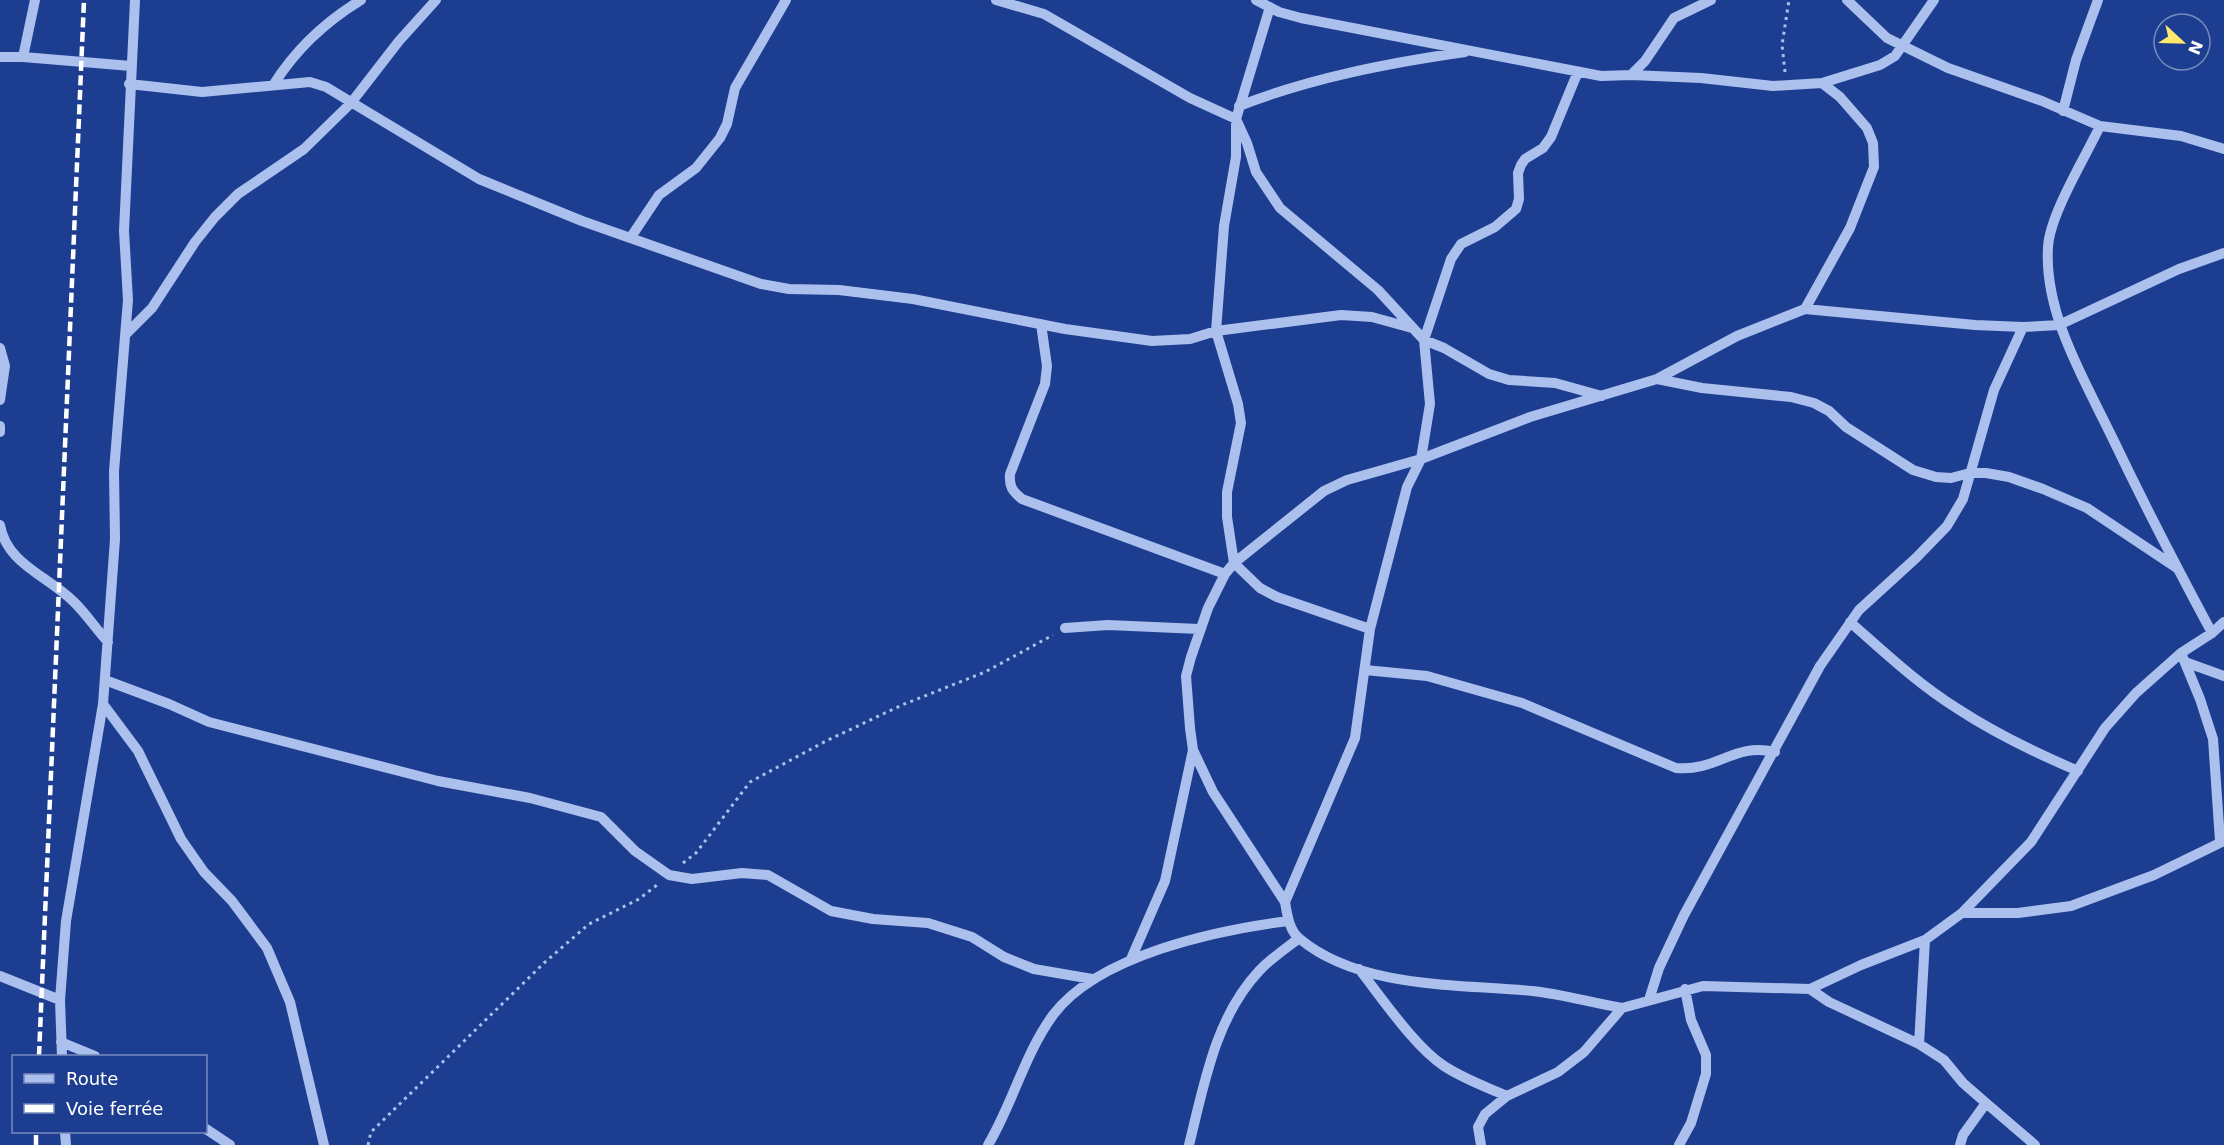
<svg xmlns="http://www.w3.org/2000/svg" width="2224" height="1145" viewBox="0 0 2224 1145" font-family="'DejaVu Sans',sans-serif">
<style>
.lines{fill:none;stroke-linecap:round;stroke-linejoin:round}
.path{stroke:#acc0ee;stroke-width:3;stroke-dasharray:3 4.5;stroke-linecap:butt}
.minor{stroke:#acc0ee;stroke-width:10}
.rail{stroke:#fff;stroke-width:4.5;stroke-dasharray:10 4.5;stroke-linecap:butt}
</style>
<rect width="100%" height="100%" fill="#1d3e90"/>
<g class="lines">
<path class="path" d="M1785,72L1782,45L1789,0
M683,863L696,853L750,782L826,741L902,705L985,672L1053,635
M368,1145L371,1132L544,963L589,924L639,899L657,885"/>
<path class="minor" d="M996,0L1044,14L1190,98L1236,119V157L1224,226L1216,331L1238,404L1241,423L1227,492V517L1234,563L1260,588L1277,597L1370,629
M1256,0L1279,12L1301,18L1601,76L1631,75L1645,61L1674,18L1711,0
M1847,0L1887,38L1948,68L2042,101L2100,126L2181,136L2224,149
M1270,7L1236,119L1247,143L1256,172L1280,208L1378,290L1424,340L1444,348L1489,374L1509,380L1555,383L1602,396
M0,57H23L131,66
M23,57L35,0
M1631,75L1701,78L1773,86L1822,83L1880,65L1895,56L1934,0
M129,84L202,92L310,82L326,87L479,179L582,221L761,284L789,289L839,290L913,299L1065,329L1152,341L1190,339L1216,331L1341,315L1372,317L1412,328
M274,84C296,49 325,22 361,0
M1239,106C1311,78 1388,63 1465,52
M2063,111L2076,60L2098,0
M2100,126C2085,158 2050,214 2048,247C2044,313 2083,377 2111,435C2143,502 2177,568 2212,633
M631,237L659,195L696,168L720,138L727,124L735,88L786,0
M1805,309L1975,325L2023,327L2059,325L2179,269L2224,253
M1041,324L1047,366L1045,384L1010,474C1009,486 1012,491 1022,499L1225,574
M126,334L152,308L195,242L215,217L238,194L304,149L351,103L399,41L436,0
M0,348L5,366L0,400
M1657,379L1702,388L1791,397L1814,403L1829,411L1846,427L1913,470L1936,477L1951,478L1970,473H1986L2009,477L2043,489L2087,508L2177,568
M0,426V432
M0,525C7,565 49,576 75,603C87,615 96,629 108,642
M1850,622C1884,652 1919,685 1958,709C1996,734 2036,753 2078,771
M1065,628L1108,625L1199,629
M2181,653L2200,699L2213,739L2220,841
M2185,662L2224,676
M1365,670L1427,676L1522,703L1676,768C1717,772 1734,742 1775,752
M105,680L169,704L209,722L438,781L530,798L601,817L635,851L669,875L692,879L742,873L768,875L831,911L873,919L928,923L972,937L1004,957L1034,969L1092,979
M103,704L138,751L181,839L204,872L232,901L267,948L290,1002L324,1145
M1285,902L1213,792L1193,750L1190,728L1186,676L1191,657L1208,608L1225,574L1234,563L1324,491L1347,480L1421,459L1430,404L1424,340L1451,259L1461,244L1495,227L1516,209L1519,199L1518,173L1521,165L1525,159L1543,148L1551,137L1577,74
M1962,913H2018L2071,906L2154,875L2224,841
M1131,959L1165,881L1193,750
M1359,969C1382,998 1414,1046 1444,1066C1464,1079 1486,1087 1507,1096
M0,976L60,1000
M1810,989L1829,1002L1919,1044L1944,1060L1963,1083L1986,1103L1963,1135L1960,1145
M1649,1000L1659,968L1684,915L1820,666L1859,610L1916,558L1947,526L1963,499L1994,390L2023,327
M1622,1008C1592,1003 1562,994 1532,991C1460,984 1360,989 1300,939C1289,931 1287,914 1285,902L1355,738L1370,629L1407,487L1421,459L1530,417L1657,379L1737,336L1805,309L1850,228L1874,167L1873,143L1867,128L1840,97L1822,83
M61,1042L95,1056
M1919,1044L1925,940
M62,1056L60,1000L66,921L103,704L115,539L114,471L128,300L124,231L135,0
M1986,1103L2035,1145
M206,1129L230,1145
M65,1132L66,1145
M988,1145C1013,1103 1024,1055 1053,1015C1098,955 1217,930 1288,921
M1189,1145C1204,1085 1215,1018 1259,971C1270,959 1285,949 1298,939
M1481,1145L1478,1127L1485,1114L1507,1096L1558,1072L1584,1052L1622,1008L1703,986L1810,989L1861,965L1925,940L1962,913L2031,842L2105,728L2136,693L2181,653L2212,633L2224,622
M1679,1145L1691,1123L1706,1074V1055L1691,1020L1685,989"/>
<path class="rail" d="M39,1056L84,0
M36,1145V1132"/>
</g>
<rect x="12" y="1055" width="195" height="78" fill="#1d3e90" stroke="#778bbc" stroke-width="1.5"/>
<rect x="24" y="1074" width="30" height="9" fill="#acc0ee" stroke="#778bbc" stroke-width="1.5"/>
<text x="66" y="1085" font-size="18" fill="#ffffff">Route</text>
<rect x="24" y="1104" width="30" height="9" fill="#ffffff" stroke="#778bbc" stroke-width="1.5"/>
<text x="66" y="1115" font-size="18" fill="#ffffff">Voie ferrée</text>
<g transform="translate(2182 42) rotate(112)"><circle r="28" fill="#1d3e90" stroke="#778bbc" stroke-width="1.5"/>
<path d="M0-4.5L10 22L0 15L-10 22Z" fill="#fde96b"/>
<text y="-9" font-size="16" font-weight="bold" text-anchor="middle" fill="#ffffff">N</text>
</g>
</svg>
